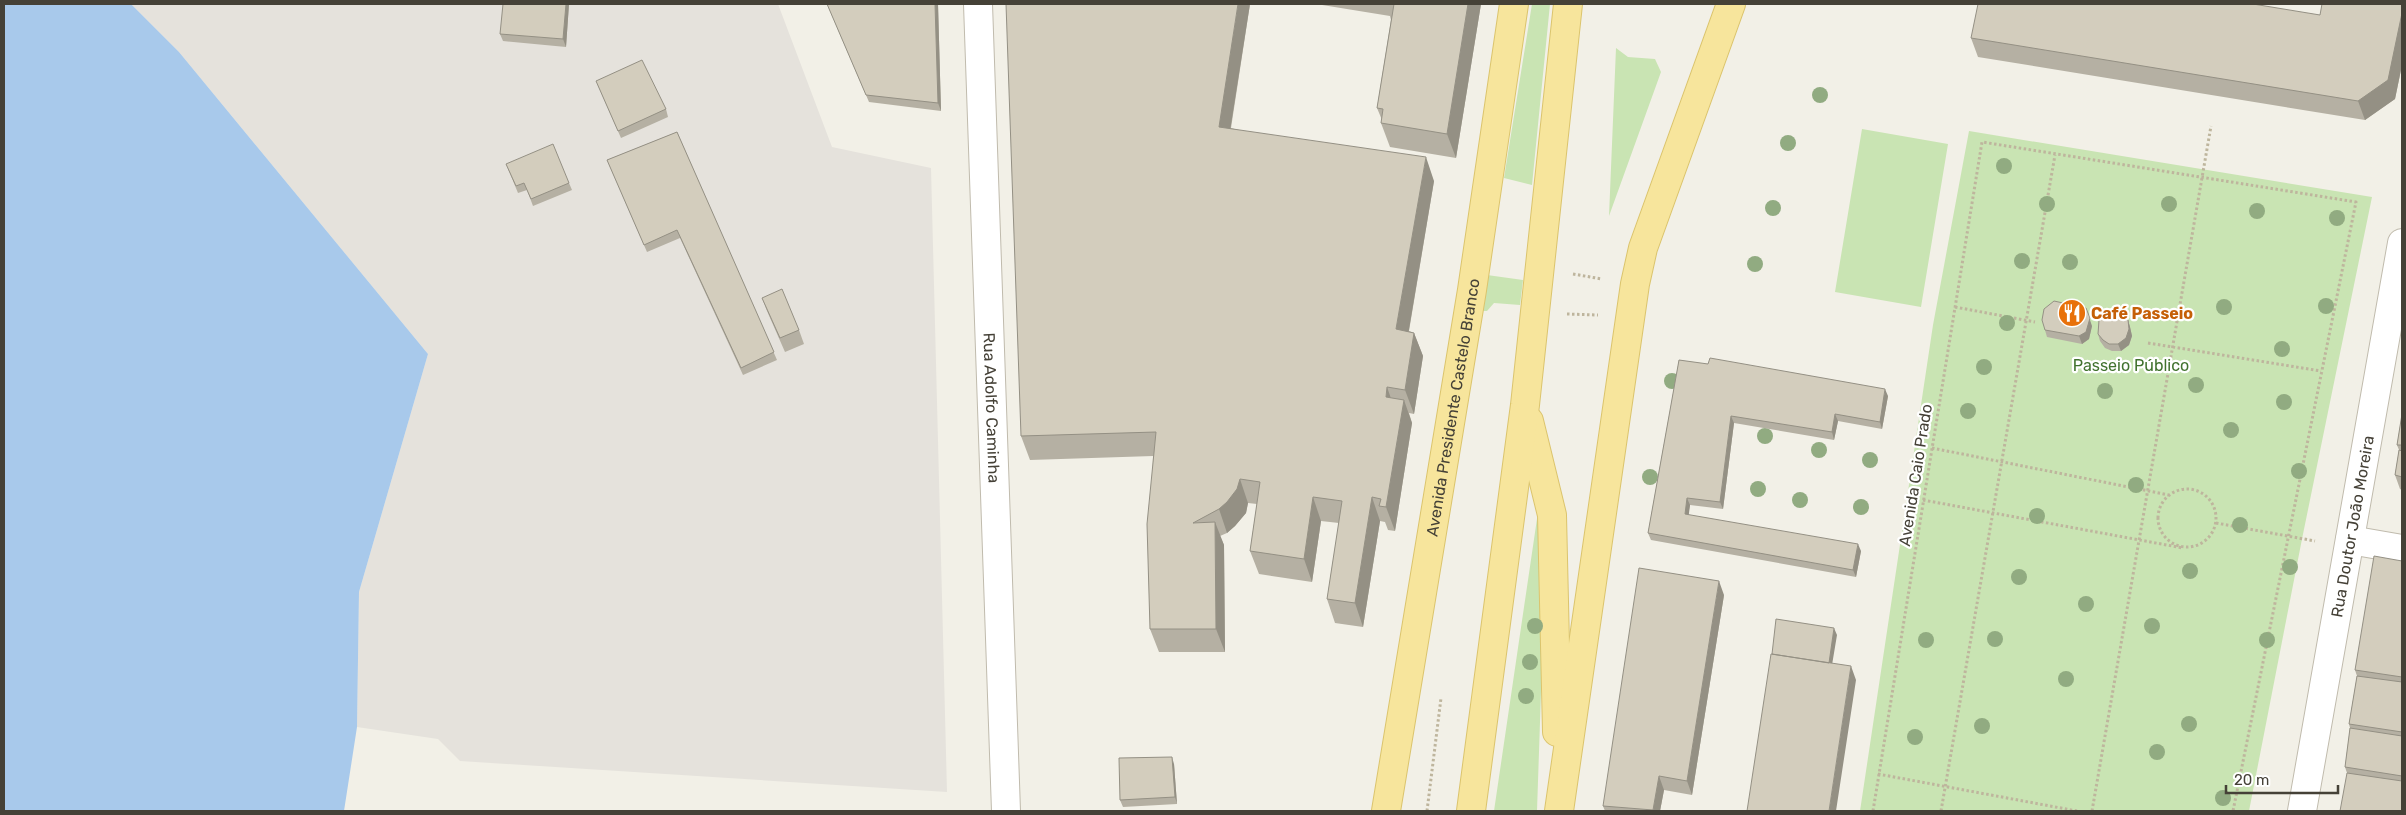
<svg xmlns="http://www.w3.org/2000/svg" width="2406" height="815" viewBox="0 0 2406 815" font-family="Rubik,sans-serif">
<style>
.industrial{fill:#e5e2dc}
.green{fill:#c9e4b3}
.water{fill:#a8c9eb}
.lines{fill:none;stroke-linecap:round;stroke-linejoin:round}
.minor-casing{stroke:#c0bbad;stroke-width:30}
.tertiary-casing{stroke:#c0bbad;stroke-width:30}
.primary-casing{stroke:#dbc46d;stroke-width:30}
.path{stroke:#beb59d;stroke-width:3;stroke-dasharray:2.5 2.5;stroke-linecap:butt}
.minor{stroke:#fff;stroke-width:28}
.tertiary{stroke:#fff;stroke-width:28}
.primary{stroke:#f7e59c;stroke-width:28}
.tree{fill:#91ab81}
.wall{fill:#b5b0a3}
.shaded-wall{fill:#949084}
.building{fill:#d3cdbd;stroke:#949084}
.labels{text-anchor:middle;stroke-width:4.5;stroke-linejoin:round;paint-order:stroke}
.food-label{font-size:16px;font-weight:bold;fill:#c56008;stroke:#fff;text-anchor:start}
.park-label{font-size:16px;fill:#41722e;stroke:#fff}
.street-label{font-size:16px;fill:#454137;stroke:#fff}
</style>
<rect width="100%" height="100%" fill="#f2f0e7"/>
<path class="industrial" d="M131,4H778L832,147L931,168L947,792L460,761L438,739L357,727L359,592L428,354L179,52Z"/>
<path class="green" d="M1532,4H1550L1532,185L1504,178Z
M1616,48L1628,57L1655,59L1661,72L1609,216Z
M1862,129L1948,144L1921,307L1835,292Z
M1969,131L2372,197L2302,539L2249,811H1860L1933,325Z
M1487,275L1523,280L1520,305L1494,303L1487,311H1483Z
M1538,512L1547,515L1537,811H1494Z"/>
<path class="water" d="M4,4H131L179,52L428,354L359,592L357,727L344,811H4Z"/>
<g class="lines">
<defs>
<g id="minor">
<path id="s1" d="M978,4L1006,811"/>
<path d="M2350,540L2402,549"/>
</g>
<g id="tertiary">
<path id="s2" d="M2302,811L2402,243"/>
</g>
<g id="primary">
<path d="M1529,421L1552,515L1557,732"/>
<path id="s3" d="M1386,811L1472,290L1514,4"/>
<path d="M1471,811L1525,405L1568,4"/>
<path d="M1559,811L1635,284L1643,248L1731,4"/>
</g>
</defs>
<use href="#minor" class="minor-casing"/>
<use href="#tertiary" class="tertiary-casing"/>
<use href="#primary" class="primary-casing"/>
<path class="path" d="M1573,274L1602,279
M1955,307L2035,322
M1567,314L1598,315
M2148,343L2321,371
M1932,448L2169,495
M2158 518a29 29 0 1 1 58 0a29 29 0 1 1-58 0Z
M1923,500L2183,548
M2216,523L2315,541
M1878,774L2077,811
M1427,811L1441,698
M1873,811L1982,142L2356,202L2233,811
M1941,811L2055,155
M2092,811L2211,126"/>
<use href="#minor" class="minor"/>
<use href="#tertiary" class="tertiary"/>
<use href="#primary" class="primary"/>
</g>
<g class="tree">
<circle cx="1820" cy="95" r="8"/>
<circle cx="1788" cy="143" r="8"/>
<circle cx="2004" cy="166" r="8"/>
<circle cx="2047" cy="204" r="8"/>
<circle cx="2169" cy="204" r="8"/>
<circle cx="1773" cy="208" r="8"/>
<circle cx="2257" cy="211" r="8"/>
<circle cx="2337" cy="218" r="8"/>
<circle cx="2022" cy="261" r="8"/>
<circle cx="2070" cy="262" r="8"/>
<circle cx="1755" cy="264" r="8"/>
<circle cx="2326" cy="306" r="8"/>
<circle cx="2224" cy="307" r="8"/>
<circle cx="2007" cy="323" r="8"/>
<circle cx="2282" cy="349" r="8"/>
<circle cx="1984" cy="367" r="8"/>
<circle cx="1672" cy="381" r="8"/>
<circle cx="2196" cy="385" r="8"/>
<circle cx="2105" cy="391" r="8"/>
<circle cx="2284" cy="402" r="8"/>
<circle cx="1968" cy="411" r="8"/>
<circle cx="2231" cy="430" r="8"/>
<circle cx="1765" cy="436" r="8"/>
<circle cx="1819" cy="450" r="8"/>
<circle cx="1870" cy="460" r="8"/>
<circle cx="2299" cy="471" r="8"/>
<circle cx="1650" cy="477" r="8"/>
<circle cx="2136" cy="485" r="8"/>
<circle cx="1758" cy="489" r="8"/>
<circle cx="1800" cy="500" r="8"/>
<circle cx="1861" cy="507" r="8"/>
<circle cx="2037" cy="516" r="8"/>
<circle cx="2240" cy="525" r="8"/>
<circle cx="2290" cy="567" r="8"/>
<circle cx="2190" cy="571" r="8"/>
<circle cx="2019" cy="577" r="8"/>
<circle cx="2086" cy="604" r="8"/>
<circle cx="1535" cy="626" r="8"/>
<circle cx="2152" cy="626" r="8"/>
<circle cx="1995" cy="639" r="8"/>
<circle cx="1926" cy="640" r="8"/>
<circle cx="2267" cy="640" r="8"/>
<circle cx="1530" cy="662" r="8"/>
<circle cx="2066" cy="679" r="8"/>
<circle cx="1526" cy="696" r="8"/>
<circle cx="2189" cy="724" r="8"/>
<circle cx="1982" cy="726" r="8"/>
<circle cx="1915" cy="737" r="8"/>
<circle cx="2157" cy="752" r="8"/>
<circle cx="2223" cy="798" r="8"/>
</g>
<path class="wall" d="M569,4L566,47L503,41L500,34Z
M827,4H938L941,111L869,102Z
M1250,4L1231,128L1434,181L1409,331L1414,333L1423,356L1414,414L1409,413L1412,423L1395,531L1388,530L1385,522L1380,521L1363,627L1335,623L1327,599L1339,523L1321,521L1312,582L1259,574L1250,551L1257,504L1248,503L1246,513L1235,526L1227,533L1220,536L1224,545L1225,652H1159L1150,629L1153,456L1030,460L1021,436Z
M1316,4H1481L1456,158L1390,147L1381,123L1382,120L1377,108L1391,20L1390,16Z
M2402,4V65L2395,99L2365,120L1978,57L1971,38L2320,15Z
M596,81L666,109L668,117L621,138Z
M677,132L777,360L743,375L680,238L647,252L607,160Z
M506,164L569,183L572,190L533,206L527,190L518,193Z
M762,298L799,330L804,344L785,352L767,311Z
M2128,320L2130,327L2132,336L2129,345L2121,351H2112L2105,348L2100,341L2098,334Z
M2092,326L2089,339L2082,344L2047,337L2045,330Z
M1679,360L1888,396L1882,429L1838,421L1834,440L1734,423L1723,509L1690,505L1688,515L1861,551L1856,577L1651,540L1648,533Z
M2402,414V490L2400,489L2395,475L2399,450L2397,445Z
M2402,561V811L2347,773L2345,767L2350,728L2349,724L2357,676L2355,670Z
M1724,595L1692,795L1664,790L1660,811H1605L1603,806Z
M1174,764L1177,804L1123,807L1120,800Z"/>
<path class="shaded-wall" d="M566,4H569L566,47L563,39Z
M935,4H938L941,111L938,103Z
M1238,4H1250L1227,150L1219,127Z
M1468,4H1481L1456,158L1447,134Z
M2402,13V65L2395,99L2365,120L2358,101Z
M1426,157L1434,181L1405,353L1396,329Z
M2086,308L2092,326L2089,339L2082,344L2079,336Z
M2128,320L2130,327L2132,336L2129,345L2121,351L2118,344Z
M1414,333L1423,356L1414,414L1405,390Z
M1387,387L1395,410L1386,397Z
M1885,389L1888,396L1882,429L1880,422Z
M1404,400L1412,423L1395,531L1386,507Z
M1835,414L1838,421L1834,440L1832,432Z
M1731,416L1734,423L1723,509L1720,502Z
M1240,479L1248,503L1246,513L1235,526L1227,533L1219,509Z
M1313,497L1321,521L1312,582L1304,559Z
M1372,497L1380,521L1363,627L1355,603Z
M1687,498L1690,505L1688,521L1685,514Z
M1215,522L1224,545L1225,652L1216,629Z
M1858,544L1861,551L1856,577L1853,570Z
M1719,581L1724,595L1692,795L1687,781Z
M1834,628L1837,635L1831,671L1828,664Z
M1851,666L1856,680L1836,811H1829Z
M1172,757L1174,764L1177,804L1175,797Z
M1659,776L1664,790L1660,811H1653Z"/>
<path class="building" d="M503,4H566L563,39L500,34Z
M827,4H935L938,103L866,95Z
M1006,4H1238L1219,127L1426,157L1396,329L1414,333L1405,390L1387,387L1386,397L1404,400L1386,507L1379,506L1381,499L1372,497L1355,603L1327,599L1342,501L1313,497L1304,559L1250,551L1260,482L1240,479L1237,489L1227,502L1219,509L1193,523L1215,522L1216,629H1150L1147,524L1156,432L1021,436Z
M1394,4H1468L1447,134L1381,123L1383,109L1377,108Z
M1978,4H2253L2320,15L2322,4H2402V13L2388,80L2358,101L1971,38Z
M642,60L666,109L618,131L596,81Z
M677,132L774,352L741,368L677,230L644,245L607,160Z
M553,144L569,183L531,199L524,183L516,186L506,164Z
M782,289L799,330L780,338L762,298Z
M2054,301L2086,308L2090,318L2086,332L2079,336L2045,330L2042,320L2044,309Z
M2113,311L2121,314L2128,320L2129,329L2126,338L2118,344H2109L2103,340L2098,334L2099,320L2105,314Z
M1710,358L1885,389L1880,422L1835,414L1832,432L1731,416L1720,502L1687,498L1685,514L1858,544L1853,570L1648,533L1679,360L1708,364Z
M2402,414V445H2397Z
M2399,450L2402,451V477L2395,475Z
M2374,556L2402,561V677L2355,670Z
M1639,568L1719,581L1687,781L1659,776L1653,810L1603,806Z
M1776,619L1834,628L1829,663L1772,654Z
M1771,654L1851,666L1829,811H1747Z
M2357,676L2402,682V732L2349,724Z
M2350,728L2402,736V776L2345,767Z
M1172,757L1175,797L1120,800L1119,758Z
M2347,773L2402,781V811H2340Z"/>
<defs>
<symbol id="restaurant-disc" viewBox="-11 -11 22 22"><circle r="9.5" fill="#e8710a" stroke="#fff"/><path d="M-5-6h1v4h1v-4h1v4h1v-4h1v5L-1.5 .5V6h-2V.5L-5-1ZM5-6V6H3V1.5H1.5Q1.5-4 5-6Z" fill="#fff"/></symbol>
</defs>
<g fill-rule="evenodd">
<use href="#restaurant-disc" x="2056" y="297" width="32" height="32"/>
</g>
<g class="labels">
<g class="food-label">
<text x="2091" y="319">Café Passeio</text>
</g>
<g class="park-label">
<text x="2131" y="371">Passeio Público</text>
</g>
<g class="street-label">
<text dy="6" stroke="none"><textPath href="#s1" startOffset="404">Rua Adolfo Caminha</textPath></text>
<text dy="6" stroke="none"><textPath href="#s3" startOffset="409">Avenida Presidente Castelo Branco</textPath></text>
<text transform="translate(1915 475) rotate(-81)" y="6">Avenida Caio Prado</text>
<text dy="6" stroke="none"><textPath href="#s2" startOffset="289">Rua Doutor João Moreira</textPath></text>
</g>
</g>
<rect width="2406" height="815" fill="none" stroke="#454137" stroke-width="10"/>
<path d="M2226 785v8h112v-8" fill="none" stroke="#454137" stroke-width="2.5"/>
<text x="2234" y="785" font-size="15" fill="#454137" stroke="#ffffff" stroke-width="4" paint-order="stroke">20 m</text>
</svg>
